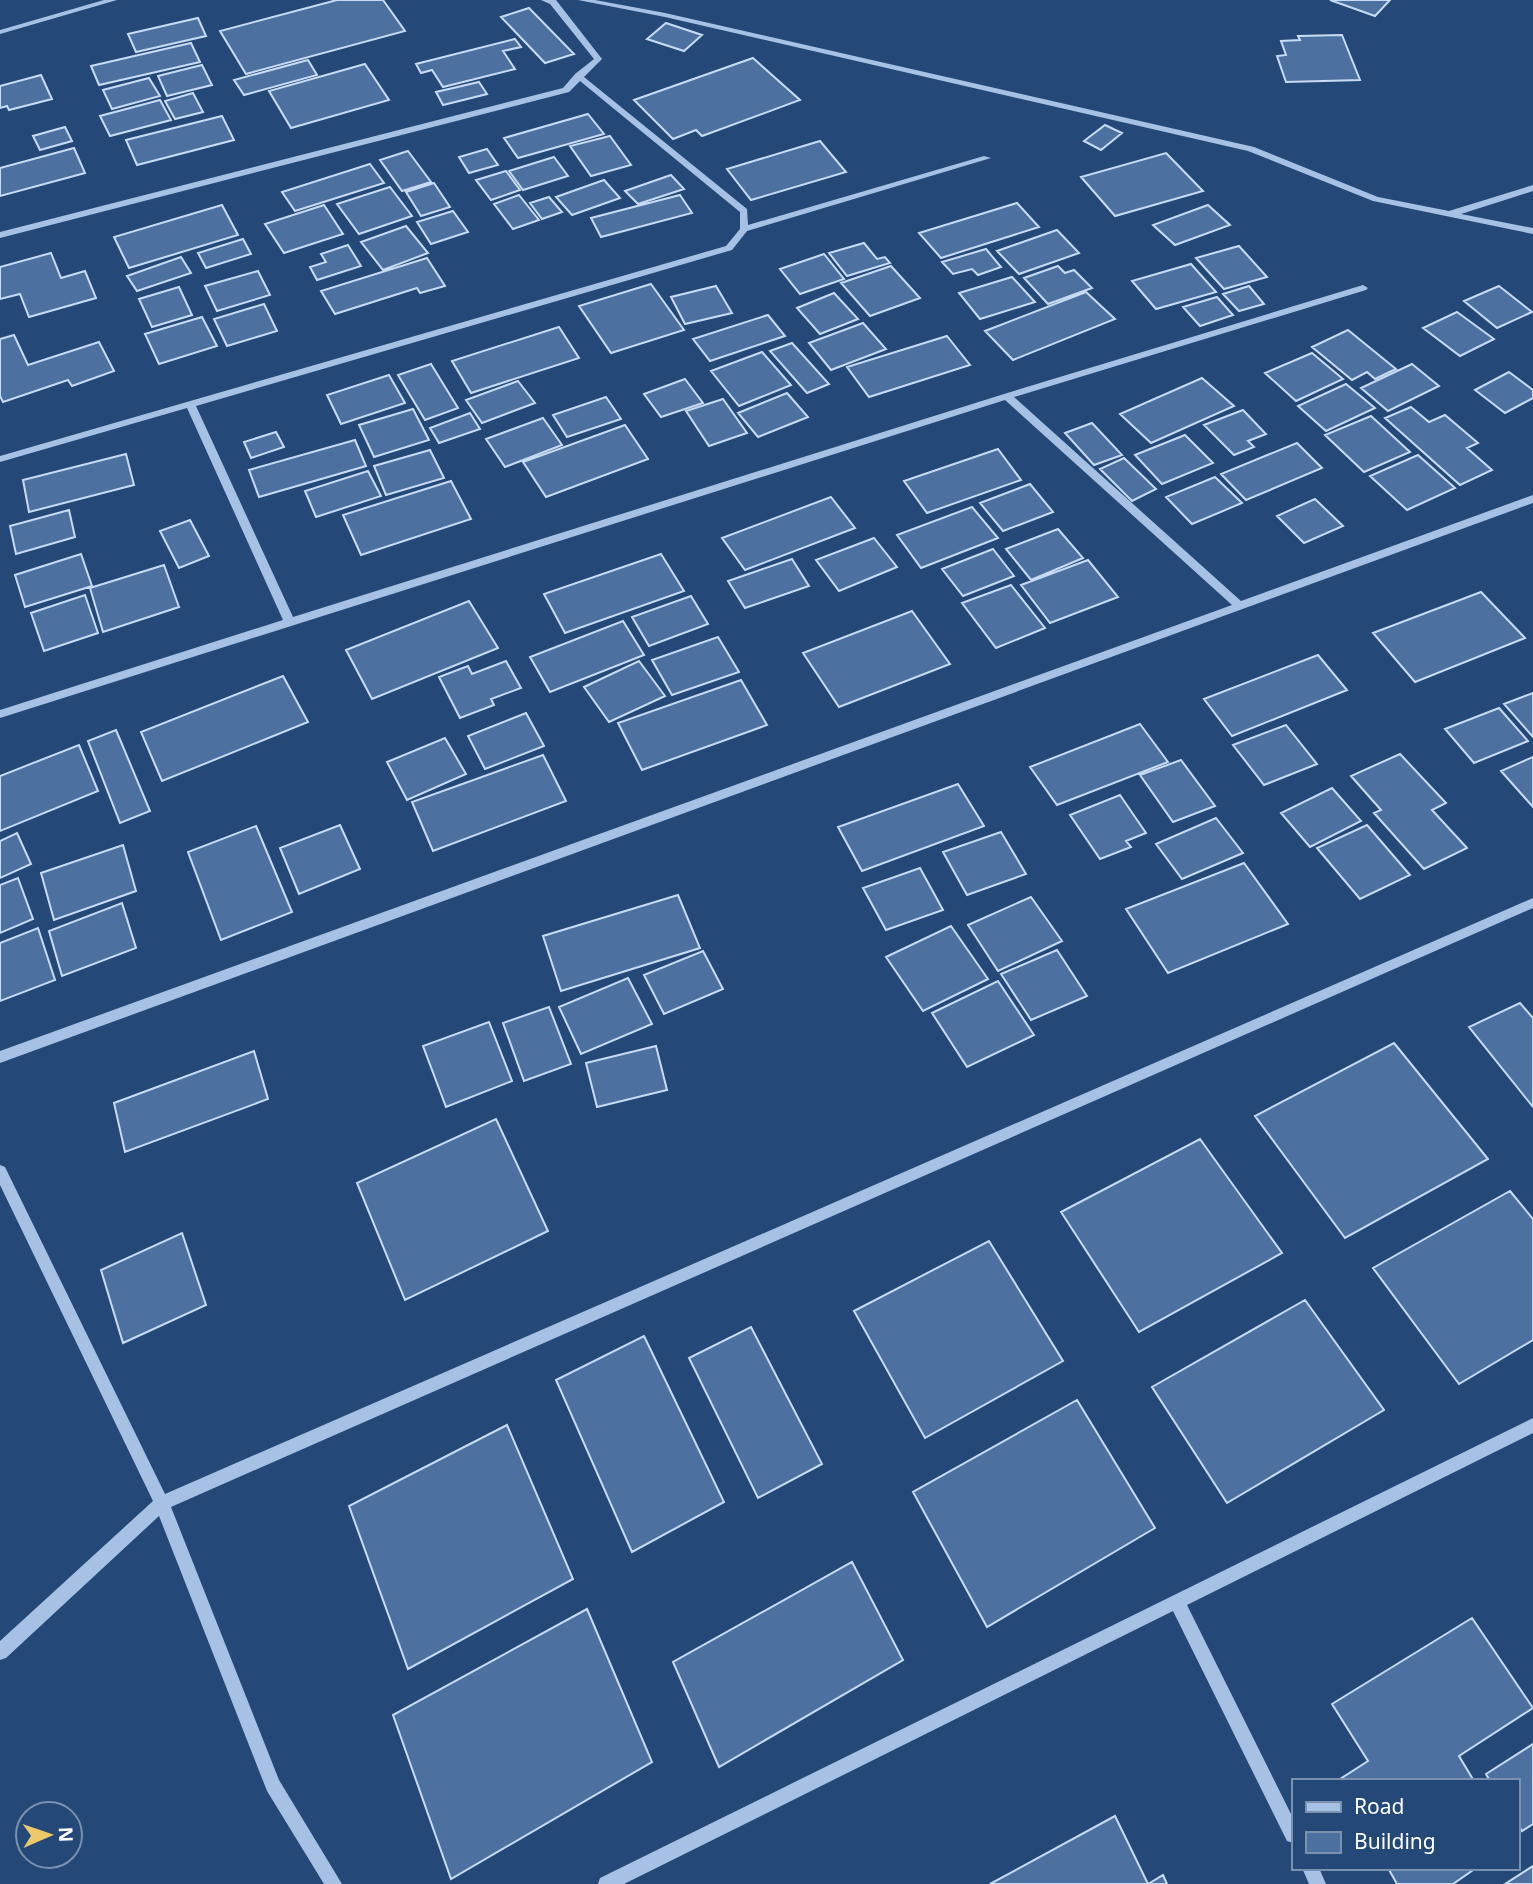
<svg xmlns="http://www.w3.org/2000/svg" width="1533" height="1884" viewBox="0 0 1533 1884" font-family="'Noto Sans',sans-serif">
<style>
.building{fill:#4c71a1;stroke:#c8dbf3;stroke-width:2}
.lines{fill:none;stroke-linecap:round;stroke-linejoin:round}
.minor{fill:#a6c1e3;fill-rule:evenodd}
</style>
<rect width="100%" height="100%" fill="#244878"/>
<path class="building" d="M337,0H383L405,31L246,74L220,31Z
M1330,0H1390L1375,16Z
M529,8L574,54L545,63L501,17Z
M198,18L206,36L136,52L128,34Z
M666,23L702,35L684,51L647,39Z
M1342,35L1360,80L1286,82L1277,56L1286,55L1281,41L1300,40L1298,36Z
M515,39L521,47L503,51L515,69L443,87L432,70L421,73L416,64Z
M191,43L200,62L99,85L91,66Z
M753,58L800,100L702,136L696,130L673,139L634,100Z
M308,60L317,75L244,95L234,80Z
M365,64L389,100L291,128L269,91Z
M202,65L212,85L167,96L158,76Z
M41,75L52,99L9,110L7,106L0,108V86Z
M149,78L160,96L112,109L103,90Z
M479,82L487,94L443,105L436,92Z
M193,93L203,112L175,119L165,101Z
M160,100L171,120L110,136L100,116Z
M588,114L604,134L518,158L504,138Z
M222,116L234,140L137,165L126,140Z
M1105,125L1122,133L1101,150L1084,141Z
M65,127L72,141L40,150L33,136Z
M610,136L631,165L591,176L570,146Z
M820,141L846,172L751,200L727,169Z
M74,148L85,173L0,196V168Z
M487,149L498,165L469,173L459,157Z
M408,151L431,182L402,191L380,160Z
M1166,153L1203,191L1115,216L1081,177Z
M554,157L568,176L523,190L509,171Z
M370,164L384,183L295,211L282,192Z
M506,171L520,190L491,200L476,180Z
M671,175L684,189L638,204L625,191Z
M604,180L620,198L572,215L556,197Z
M434,183L450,207L421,216L406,192Z
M390,187L412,216L359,234L337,204Z
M519,195L539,220L513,229L494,204Z
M680,195L692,213L601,237L591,218Z
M549,197L562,212L542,219L530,203Z
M1017,203L1039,227L941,258L919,233Z
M222,205L238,235L129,268L114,237Z
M324,205L343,234L284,253L265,224Z
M1208,205L1230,225L1175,245L1153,225Z
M453,211L468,232L431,244L417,222Z
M406,226L428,253L383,270L361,242Z
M1057,230L1079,253L1019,274L997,251Z
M243,239L251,254L206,268L198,253Z
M864,243L877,259L885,257L890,263L847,276L829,253Z
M348,245L361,266L317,280L310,267L326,262L321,254Z
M1239,246L1267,277L1224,289L1196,258Z
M986,249L1001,267L978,275L972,269L953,274L942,262Z
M51,253L61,278L85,271L96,298L29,317L20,294L0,299V267Z
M824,254L844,279L800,294L780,269Z
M181,257L191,273L137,291L127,276Z
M427,258L445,286L420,293L417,288L335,314L321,291Z
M1191,264L1216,292L1156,309L1132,281Z
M891,266L920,298L870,316L841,283Z
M1058,266L1065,273L1074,270L1092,288L1048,304L1024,278Z
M258,271L270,295L217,311L205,286Z
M1012,277L1035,302L980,319L959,293Z
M651,284L684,330L611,353L579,306Z
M716,286L732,313L685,324L671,297Z
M1249,286L1264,304L1239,311L1223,294Z
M1499,286L1532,312L1497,328L1464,301Z
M179,287L192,315L152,327L139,299Z
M1086,292L1115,319L1013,360L985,331Z
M834,293L858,319L820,334L797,308Z
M1217,297L1233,315L1200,326L1183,307Z
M264,304L277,331L227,346L214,319Z
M1457,312L1494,339L1460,356L1423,328Z
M768,315L785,336L710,361L693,339Z
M202,317L217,346L159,364L145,334Z
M863,323L886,349L831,370L809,343Z
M559,327L579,358L471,393L452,361Z
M1348,330L1396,369L1375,379L1367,372L1352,380L1312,347Z
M14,335L28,365L99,342L114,371L72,386L68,380L3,402L0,396V339Z
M947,336L970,365L869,397L847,367Z
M792,343L829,384L807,393L770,351Z
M762,352L791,385L739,406L711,371Z
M1312,353L1343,379L1296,401L1265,373Z
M431,364L458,408L425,420L398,375Z
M1412,364L1439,386L1388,411L1361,388Z
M1509,372L1533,390V398L1505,413L1475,390Z
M389,375L405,403L341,424L327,395Z
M1202,378L1234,406L1151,443L1120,414Z
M685,379L703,403L661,417L644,394Z
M518,381L535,403L482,423L466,400Z
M1346,384L1375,408L1326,431L1298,406Z
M787,393L808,417L758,437L738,413Z
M606,397L621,419L567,437L553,415Z
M723,399L747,433L709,446L686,411Z
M1411,407L1429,422L1445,415L1478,443L1467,448L1492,470L1460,485L1385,418Z
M413,409L429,440L374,457L359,425Z
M1243,410L1266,434L1248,441L1254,447L1234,455L1204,425Z
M470,413L480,429L439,443L430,428Z
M1371,416L1410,452L1364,472L1325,435Z
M543,418L562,445L505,467L486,439Z
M1092,423L1122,455L1094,465L1065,433Z
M625,425L648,459L546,497L523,462Z
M276,432L284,447L251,458L244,442Z
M1185,435L1213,463L1162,484L1135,455Z
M355,440L366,466L259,497L249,470Z
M1297,443L1322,468L1246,500L1221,474Z
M998,449L1021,480L927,513L904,481Z
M430,450L444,478L386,495L374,466Z
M126,454L134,485L29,512L23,480Z
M1418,455L1455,488L1407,510L1370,476Z
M1124,458L1156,489L1132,501L1100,469Z
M368,471L381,496L316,517L305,491Z
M1215,477L1242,503L1192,524L1166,497Z
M451,481L471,519L361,555L343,515Z
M1030,484L1053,512L1003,531L980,503Z
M831,497L855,528L745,570L722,538Z
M1315,499L1343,526L1304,543L1277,516Z
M972,507L998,538L921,568L897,535Z
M69,510L75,537L16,554L10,526Z
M190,520L209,556L179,568L160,531Z
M1058,529L1083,558L1031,580L1006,549Z
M874,538L897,567L839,591L816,560Z
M993,549L1014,576L963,596L942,569Z
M81,554L92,586L25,607L15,575Z
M661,554L684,591L565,633L544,594Z
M792,559L809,586L745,608L728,581Z
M1088,560L1118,597L1050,623L1021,585Z
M164,565L179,607L103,632L90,588Z
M1011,585L1045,628L996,648L962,603Z
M1481,592L1525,638L1415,682L1373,633Z
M85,595L98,633L44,651L31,613Z
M691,596L708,624L649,646L632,617Z
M469,601L498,648L372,699L346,650Z
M912,611L950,664L839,707L803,653Z
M623,621L644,655L550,692L530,657Z
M718,637L739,672L672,695L652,660Z
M1318,655L1347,690L1232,736L1204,699Z
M506,661L521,688L491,699L494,705L460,718L439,677L468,666L472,674Z
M639,661L665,696L609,722L584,687Z
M283,676L308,722L162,781L141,732Z
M741,680L767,725L642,770L618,723Z
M1533,693V737L1504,704Z
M1499,708L1528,741L1474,763L1445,729Z
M526,713L544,746L485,769L468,736Z
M1140,724L1168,762L1057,805L1030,767Z
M1286,725L1317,764L1264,785L1233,745Z
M116,730L150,811L120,823L88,741Z
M445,738L466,774L407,800L387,762Z
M79,745L98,791L0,831V776Z
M1400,754L1446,803L1432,810L1467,848L1424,869L1374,813L1381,810L1351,776Z
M543,755L566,801L433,851L412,802Z
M1533,757V807L1501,771Z
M1181,760L1215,806L1173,822L1140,775Z
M958,784L984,826L862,871L838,827Z
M1332,788L1361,821L1310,847L1281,813Z
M1120,795L1146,833L1126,841L1131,847L1100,859L1070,815Z
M1216,818L1243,853L1182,879L1156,844Z
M340,825L360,869L299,894L280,848Z
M1367,825L1410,875L1360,899L1317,848Z
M256,826L292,912L221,940L188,852Z
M1001,832L1026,874L967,895L943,852Z
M17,833L31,864L0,878V841Z
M123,845L136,891L54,920L41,873Z
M1244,863L1288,924L1168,973L1126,909Z
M920,868L943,910L886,930L863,888Z
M18,878L33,919L0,933V885Z
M678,895L700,948L561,991L543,936Z
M1031,897L1062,941L998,971L968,925Z
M122,903L136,948L62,976L49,931Z
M951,926L988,979L923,1011L886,957Z
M38,928L55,980L0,1001V943Z
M1057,950L1087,996L1031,1020L1001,974Z
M703,951L723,989L664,1014L644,975Z
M628,978L652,1024L581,1054L559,1007Z
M998,981L1034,1035L967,1067L932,1013Z
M1520,1003L1533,1018V1107L1469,1027Z
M549,1007L571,1064L524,1081L503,1023Z
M489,1022L512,1081L446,1107L423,1046Z
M1394,1043L1488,1159L1345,1238L1255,1116Z
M656,1046L667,1090L597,1107L586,1063Z
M254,1051L268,1099L125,1152L114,1103Z
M496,1119L548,1231L405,1300L357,1183Z
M1200,1139L1282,1253L1139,1332L1061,1212Z
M1510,1191L1533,1219V1340L1459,1384L1373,1268Z
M182,1233L206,1305L123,1343L101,1270Z
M989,1241L1063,1361L925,1438L854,1311Z
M1305,1300L1384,1410L1227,1503L1152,1387Z
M751,1327L822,1464L758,1498L689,1358Z
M644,1336L724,1502L632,1552L556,1380Z
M1077,1400L1155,1528L987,1627L913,1492Z
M507,1425L573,1579L408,1669L349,1506Z
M852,1562L903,1660L719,1767L673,1662Z
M587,1609L652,1762L451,1879L393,1715Z
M1472,1618L1533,1708L1459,1756L1474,1781H1337L1368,1761L1332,1704Z
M1533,1744V1824L1522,1831L1517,1823V1781H1490L1486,1774Z
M1115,1816L1148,1884L1163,1875L1167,1884H990Z
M1533,1866V1884H1505Z
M1388,1868H1476L1453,1884H1397Z"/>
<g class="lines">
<path class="minor" d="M104,0H117L0,34V30Z
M541,0H556L602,59L584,77L747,209L748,225L984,156L991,158L747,231L732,250L196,406L293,617L1004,394L1363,285L1368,288L1366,290L1014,397L1241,601L1533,495V503L0,1063V1051L1232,605L1005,400L0,718V710L283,620L187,408L0,462V456L726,246L740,229V212L580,81L569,92L0,238V232L563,88L575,74L594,59L550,4Z
M578,0H595L665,13L1254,147L1378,197L1449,211L1533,185V191L1461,214L1533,228V234L1373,201L1248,151L665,17Z
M1533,898V908L171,1507L279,1780L342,1884H324L267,1791L159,1516L6,1658L0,1660V1641L153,1501L0,1185V1165L5,1167L165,1494Z
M1533,1418V1433L1187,1605L1293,1818V1843L1287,1841L1173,1611L624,1884H598L600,1878Z
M1302,1868H1319L1326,1884H1309Z"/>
</g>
<rect x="1292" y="1779" width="228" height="91" fill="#244878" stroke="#7c91ae" stroke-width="2"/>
<rect x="1306" y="1802" width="35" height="10" fill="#a6c1e3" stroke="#7c91ae" stroke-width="2"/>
<text x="1354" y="1814" font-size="21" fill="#ffffff">Road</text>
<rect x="1306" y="1832" width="35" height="21" fill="#4c71a1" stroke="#7c91ae" stroke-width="2"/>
<text x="1354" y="1849" font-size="21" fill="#ffffff">Building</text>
<g transform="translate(49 1835) rotate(88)"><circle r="33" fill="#244878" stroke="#7c91ae" stroke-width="2"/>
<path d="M0-5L12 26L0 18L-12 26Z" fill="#edc96a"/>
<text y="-10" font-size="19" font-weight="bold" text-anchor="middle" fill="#ffffff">N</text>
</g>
</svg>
